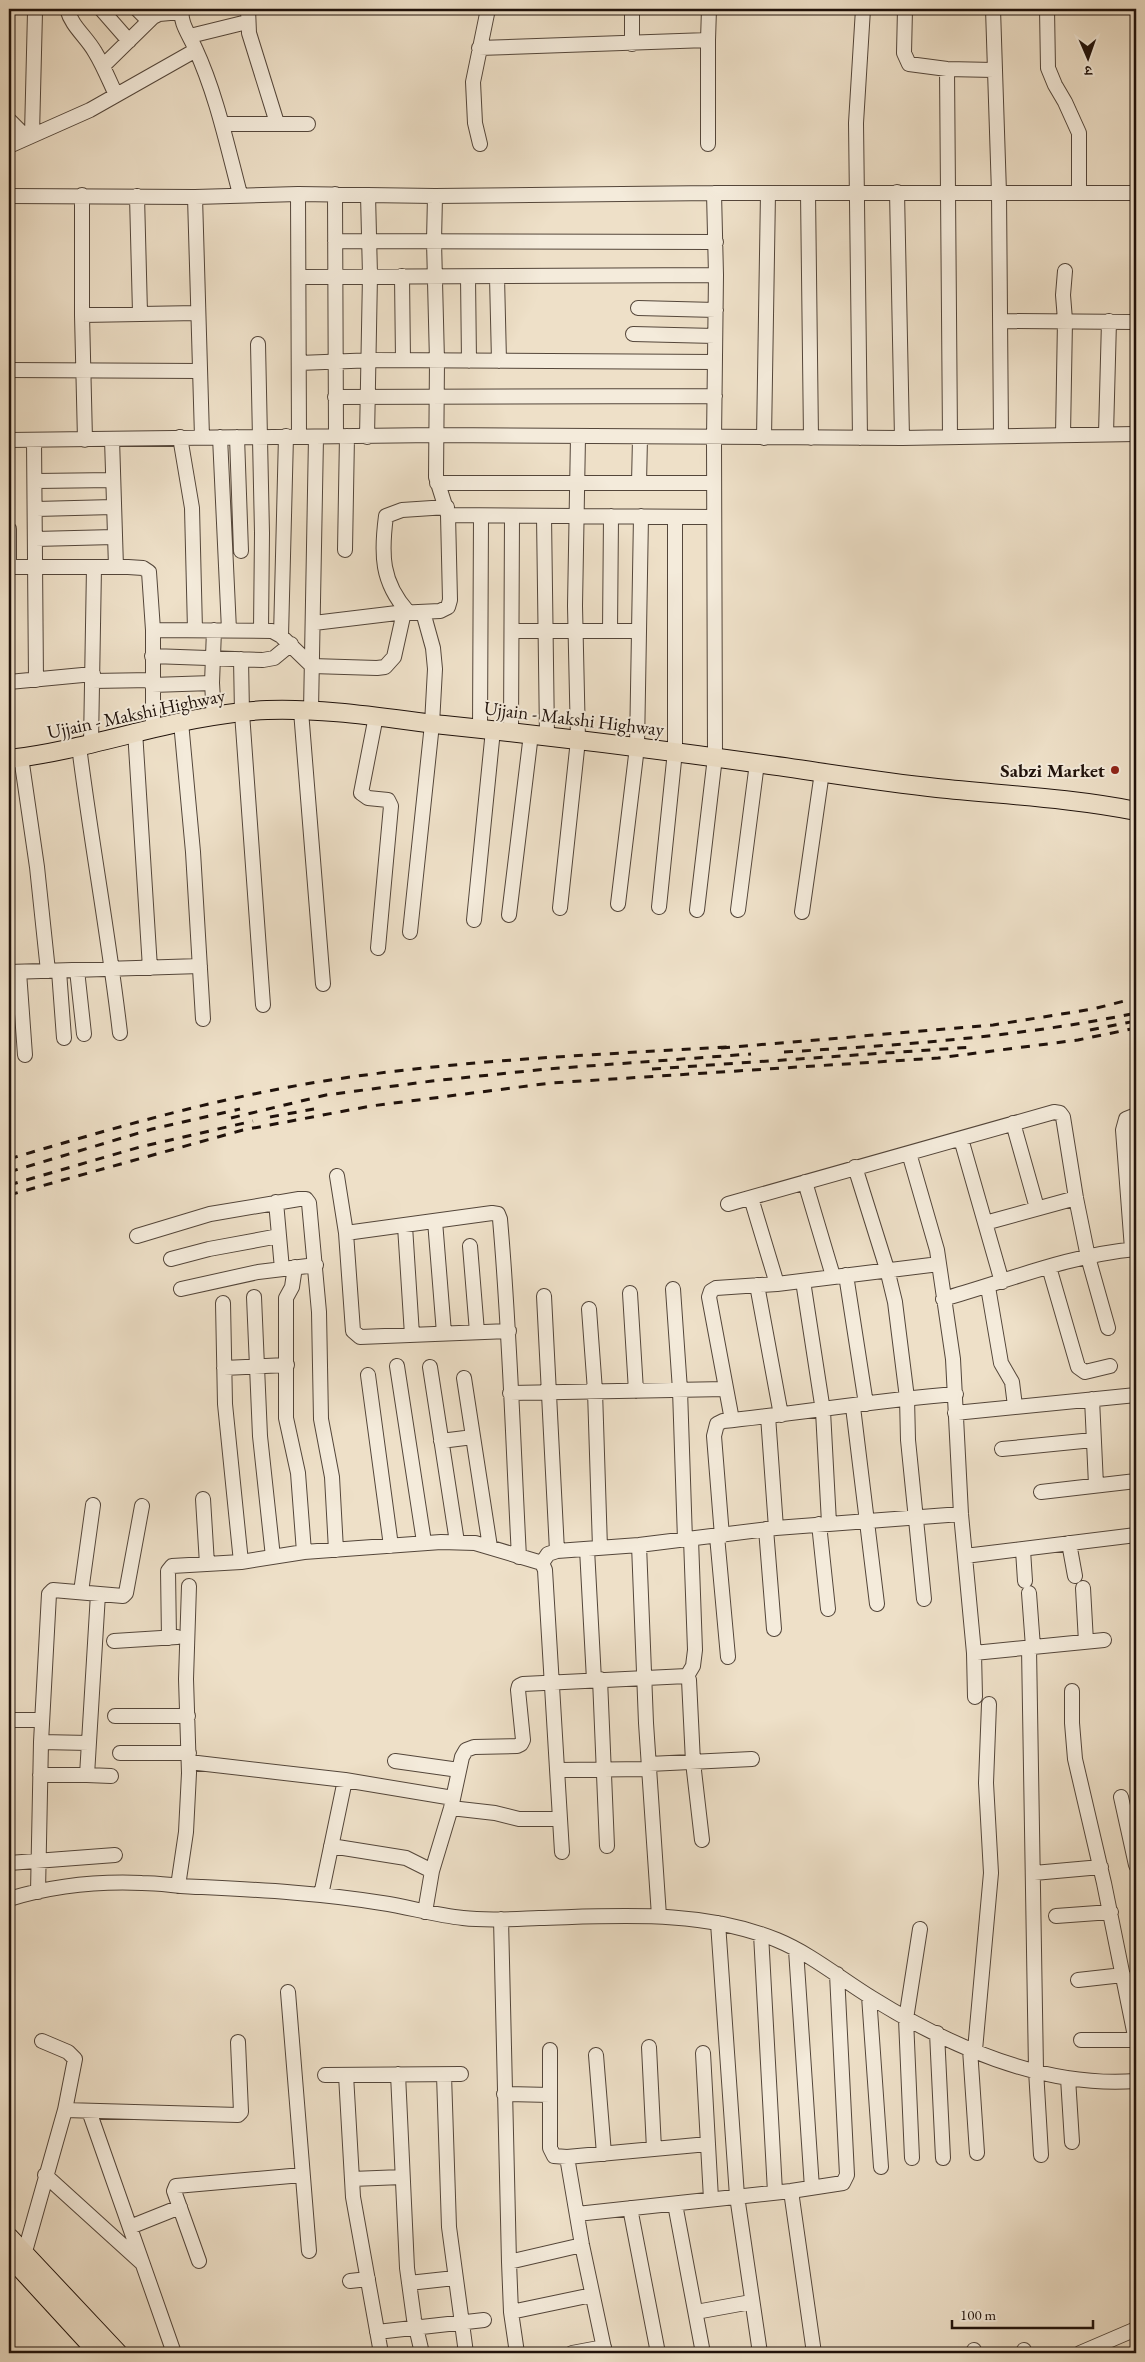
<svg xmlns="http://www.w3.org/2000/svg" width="1145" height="2362" viewBox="0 0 1145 2362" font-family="'EB Garamond','Noto Serif Devanagari',serif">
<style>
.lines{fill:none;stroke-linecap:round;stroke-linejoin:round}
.minor-casing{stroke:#54463a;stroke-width:16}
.major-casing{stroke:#20120b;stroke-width:20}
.minor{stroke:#f4ebdb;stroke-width:14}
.major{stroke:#eee0c8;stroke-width:18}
.rail{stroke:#20120b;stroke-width:3;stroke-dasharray:9 9;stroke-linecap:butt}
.poi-dot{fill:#8f2418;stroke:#f4ebdb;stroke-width:2}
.labels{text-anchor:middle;stroke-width:4;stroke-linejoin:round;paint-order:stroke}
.street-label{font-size:19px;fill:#20120b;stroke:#f4ebdb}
.poi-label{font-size:19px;font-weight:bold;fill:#20120b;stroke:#f4ebdb;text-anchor:end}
</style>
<rect width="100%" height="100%" fill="#eee0c8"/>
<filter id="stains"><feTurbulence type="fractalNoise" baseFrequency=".004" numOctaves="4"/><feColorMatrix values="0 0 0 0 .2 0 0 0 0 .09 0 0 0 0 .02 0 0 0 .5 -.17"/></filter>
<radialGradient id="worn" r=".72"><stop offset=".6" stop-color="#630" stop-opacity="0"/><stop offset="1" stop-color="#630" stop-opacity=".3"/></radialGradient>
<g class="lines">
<defs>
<path id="minor" d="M67,9C72,27 86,36 95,52C103,65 109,80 116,95
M101,9L129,41
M137,9L149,21
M182,9C179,22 190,36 195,48C216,93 227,145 240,194
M248,9L249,33L277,123
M632,9V44
M905,9L904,53L909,64L947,69L994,70
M993,9L999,193L1001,436
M1047,9L1048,68L1055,85L1065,102L1079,133V192
M190,36L247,22
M708,40V144
M479,48L708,40L709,9
M103,66L153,17L159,14L181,12
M947,69L950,437
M9,120L26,137
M222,124H308
M32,134L35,12
M480,144L475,123L473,82L488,9
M9,146L90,110L196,50
M897,192L902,438
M808,193L811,438
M298,194L299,437
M335,194L336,436
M82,195V315L85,440
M9,196L195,197L298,194L435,196L714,193H1136
M137,196L140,313
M195,197L202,437
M335,241L716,242
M402,276L403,360
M300,277L716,275
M468,277L469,361
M497,277L499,361
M638,308L716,310
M82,315L198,313
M1000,321L1136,322
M633,334L715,336
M258,344L262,533L261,629
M299,363L376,360L715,362
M9,370L199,371
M335,397L715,396
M1106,434L1109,321
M1063,435L1065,320L1063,295L1065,271
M180,437L192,508L195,630
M220,437L229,630
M237,437L241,551
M367,437L370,275L368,195
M764,438L768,193
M860,438L856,123L863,9
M112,439L116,567
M9,440L436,435L902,438L1136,434
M34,440L36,680
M36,481L113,480
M437,483H714
M639,483L640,438
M36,509L113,507
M448,515L714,517
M544,516L547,736
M9,529V567
M35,539L114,537
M345,550L347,436
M9,567H128L143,568L149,572L153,630V727
M408,612C381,582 381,554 386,516L402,510L447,507
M314,623L397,613L440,611L448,607L450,600L448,515L436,477L437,361L434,241L435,196
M153,630L272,631L281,636L312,666L377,668L385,667L394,657L404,612
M512,631H639
M610,631L611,516
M281,636L286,436
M152,656L263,660L274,658L291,644
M241,659L242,713L263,1005
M92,681L152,680
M9,682L93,674
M152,685L212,683
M301,711L323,984
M311,711L316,437
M214,716L212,683L214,630
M376,716L361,793L368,798L388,800L391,806L378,948
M181,722L193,852L203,1019
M480,729L481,516
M135,731L150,968
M511,731L512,516
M91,743L94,567
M79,746C91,842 109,937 120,1033
M21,757L37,867L48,971
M618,904L637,747L641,516
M659,907L675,751V517
M560,908L578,740L575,606L578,437
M697,910L715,757L714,439L716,275L714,193
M738,910L757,763
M802,912L822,772
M509,915L531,734
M474,920L493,730
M410,932L432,724L435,669L433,648L423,612
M77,970L84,1034
M59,971L64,1038
M9,972L200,966
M19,972L25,1055
M1013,1123L1037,1208
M961,1139L1002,1282
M909,1153L937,1250L953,1359L961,1514L974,1653L975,1697
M855,1167L887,1269L895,1302L907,1398L908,1440L924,1599
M337,1176L346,1233L353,1331L360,1337L509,1331
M805,1182L833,1276
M751,1198L777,1284
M276,1202L282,1269
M728,1204L1054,1112L1060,1113L1063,1117L1076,1198L1088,1257L1108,1328
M435,1221L444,1333
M985,1223L1076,1198
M405,1226L412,1335
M346,1233L492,1213L498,1214L500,1219C510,1332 513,1444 519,1557
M137,1236L210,1214L299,1199H306L309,1203L319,1312L321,1419L332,1477L336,1550
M470,1246L477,1332
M1132,1249L1123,1130L1126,1119L1136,1115
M171,1259L209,1249L279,1236
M295,1267L292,1287L286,1298V1418L298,1473L304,1552
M1049,1267L1078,1367L1085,1372L1110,1366
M846,1275L866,1404
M803,1281L823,1411L829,1523
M757,1285L781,1415
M988,1287L1001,1363L1012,1382L1015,1406
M181,1289L258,1272L316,1265
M673,1289L680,1390L685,1540
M630,1293L636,1391
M544,1296L557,1551
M254,1297L260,1436L273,1557
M943,1299C1007,1281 1070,1255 1136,1249
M223,1303L225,1404L241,1562
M589,1309L595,1391L600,1548
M397,1366L424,1542
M430,1367L457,1542
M224,1368L287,1365
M368,1375L391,1546
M464,1378L490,1547
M510,1393L726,1389
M1092,1399L1096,1485
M853,1407L877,1604
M955,1413L1136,1395
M768,1416L776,1528
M732,1420L709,1297L711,1291L716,1288L777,1284L939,1264
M441,1441L473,1437
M1002,1449L1093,1440
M1041,1492L1136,1481
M203,1499L207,1564
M819,1524L828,1609
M766,1529L774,1629
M717,1536L728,1657
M722,1536L714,1436L717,1424L723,1421C801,1413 878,1400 956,1394
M1069,1543L1075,1576
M639,1545L646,1723L659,1916
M587,1549L594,1680
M1023,1550L1025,1581
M965,1556L1136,1535
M542,1563L548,1554L557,1551L639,1545L776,1528L961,1514
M1083,1588L1086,1642
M81,1592L93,1505
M1029,1593L1033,1647
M169,1638L168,1571L172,1566L241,1562L304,1552L441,1542L475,1543L542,1563L545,1570L562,1852
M114,1641L177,1637
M1029,1648L1036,2070L1041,2155
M974,1653L1104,1640
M687,1676L693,1666L695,1650L691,1539
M600,1679L607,1846
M1072,1691V1723L1075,1759L1104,1883L1136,2041
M115,1716H188
M9,1720H42
M41,1742L89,1743
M120,1753H189
M395,1761L459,1770
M189,1762L345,1780L453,1798
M649,1764L752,1759
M557,1770L649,1769
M40,1775H87L98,1594
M87,1775L111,1776
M1121,1797L1136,1865
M451,1808L495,1813L519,1819H560
M331,1846L406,1858L432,1871
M9,1863L115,1855
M1034,1873L1101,1867
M178,1886L186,1832L189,1773L186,1679L189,1586
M38,1892L41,1742L49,1594L53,1590L123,1596L126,1593L142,1506
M321,1895L345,1780
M9,1899C52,1886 97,1881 142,1883C162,1883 181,1887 201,1887C261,1890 322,1893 382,1903C409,1907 435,1915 463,1918C488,1921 514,1919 539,1918C618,1916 701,1909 777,1940C811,1954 841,1979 872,1998C949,2046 1044,2088 1136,2081
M425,1912L432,1871L451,1808L462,1757L466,1750L474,1747L517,1746L521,1744L523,1740L518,1690L519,1686L523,1684L687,1676L689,1680L693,1762L702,1840
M1056,1916L1111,1912
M501,1919L509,2262L511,2312L517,2353
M718,1923L737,2196L760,2353
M761,1934L775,2192
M796,1950L812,2188
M1078,1980L1123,1975
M288,1992L309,2251
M869,1996L881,2167
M937,2033L943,2158
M1081,2040H1136
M42,2041L68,2052L75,2059L65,2110
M649,2047L654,2149
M970,2049L977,2153
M550,2050V2148L554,2156L567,2157L708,2144
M975,2050L991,1873L986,1783L989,1704
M703,2053L711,2199
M596,2055L604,2154
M398,2074L407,2268L414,2319L422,2353
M325,2075L461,2074
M346,2075L353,2197L381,2353
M444,2075L449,2227L466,2353
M1068,2078L1072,2142
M504,2094L550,2095
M89,2111L174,2353
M567,2157L582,2245L605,2353
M912,2158L906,2019L920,1929
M45,2175L142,2263
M352,2179L402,2177
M791,2191L814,2353
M675,2204L703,2353
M630,2208L658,2353
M577,2214L791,2191L843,2183L847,2175L837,1974
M130,2227L180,2207
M199,2261L174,2191L176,2186L302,2175
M22,2262L65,2110L238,2115L241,2112L238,2042
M509,2262L582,2245
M350,2281L368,2279
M409,2283L455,2278
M511,2312L592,2295
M696,2312L751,2302
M377,2332L484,2320
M974,2350L975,2353
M1024,2350L1025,2353
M572,2353L604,2347
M1080,2353L1136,2329"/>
<path id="major" d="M9,759C96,749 179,714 267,710C326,708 385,718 444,725C550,736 656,749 762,764C820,772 879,782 937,788C1003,795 1071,798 1136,811
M9,2237L118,2353
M9,2256L98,2353"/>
</defs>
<use href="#minor" class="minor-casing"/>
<use href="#major" class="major-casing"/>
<use href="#minor" class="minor"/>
<use href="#major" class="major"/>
<path class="rail" d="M1090,1030L1136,1021
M721,1048L993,1025L1093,1009L1136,998
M784,1052C902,1045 1020,1037 1136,1013
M652,1069L973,1047
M270,1117L314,1109
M231,1118L326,1095L432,1081L547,1069L751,1054
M9,1159C113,1128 217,1098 324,1081C457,1060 592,1055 727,1047
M9,1172L152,1129L240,1109
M9,1185L140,1147L253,1121
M9,1195L243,1130L371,1106L551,1083L938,1058L1078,1040L1136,1028"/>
</g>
<circle class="poi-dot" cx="1115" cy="770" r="5"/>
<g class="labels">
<g class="street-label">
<text transform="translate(136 713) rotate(-12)" y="7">Ujjain - Makshi Highway</text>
<text transform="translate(574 718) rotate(7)" y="7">Ujjain - Makshi Highway</text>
</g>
<g class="poi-label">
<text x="1105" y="777">Sabzi Market</text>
</g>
</g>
<rect width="1145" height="2362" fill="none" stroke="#eee0c8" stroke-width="30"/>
<rect x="10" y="10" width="1125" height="2342" fill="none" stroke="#20120b" stroke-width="2.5"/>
<rect x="15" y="15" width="1115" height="2332" fill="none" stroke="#20120b"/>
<g transform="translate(1088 58) rotate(178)" stroke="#f4ebdb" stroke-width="4" paint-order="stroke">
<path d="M0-4L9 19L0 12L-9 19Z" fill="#20120b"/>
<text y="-8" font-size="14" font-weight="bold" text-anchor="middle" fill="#20120b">उ</text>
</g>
<path d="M952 2320v8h141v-8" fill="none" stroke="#20120b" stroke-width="2.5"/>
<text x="960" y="2320" font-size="15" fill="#20120b" stroke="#f4ebdb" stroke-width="4" paint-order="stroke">100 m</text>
<rect width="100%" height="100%" filter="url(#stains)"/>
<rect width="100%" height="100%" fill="url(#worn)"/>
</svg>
